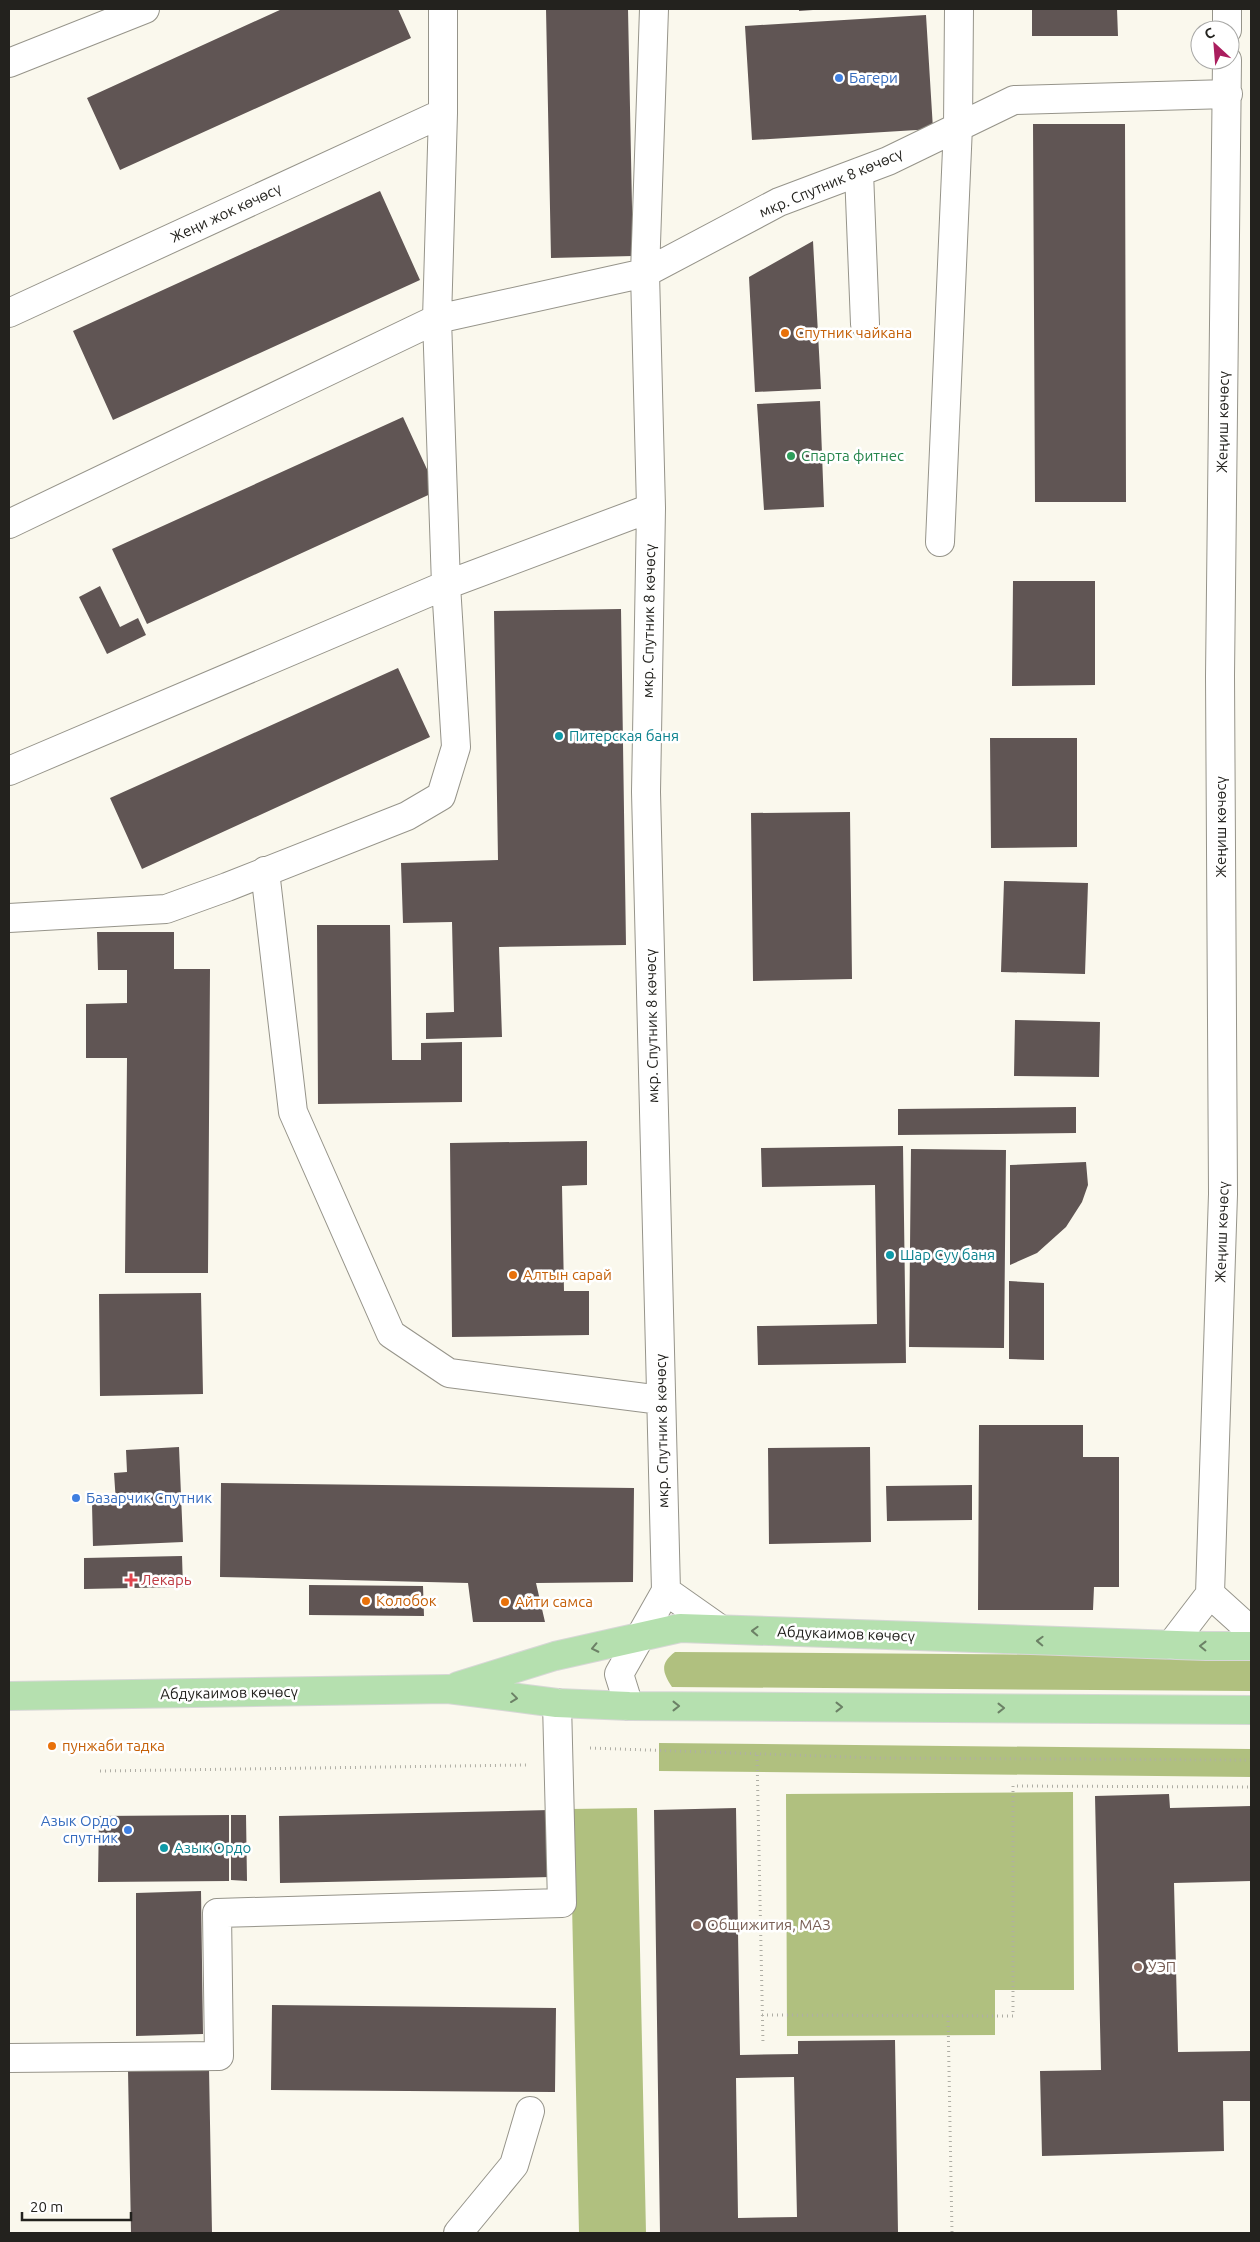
<svg xmlns="http://www.w3.org/2000/svg" width="1260" height="2242" viewBox="0 0 1260 2242" font-family="Ubuntu,sans-serif">
<style>
.forest{fill:#b0c07f}
.building{fill:#605554;fill-rule:evenodd}
.lines{fill:none;stroke-linecap:round;stroke-linejoin:round}
.minor-casing{stroke:#96948a;stroke-width:30}
.major-casing{stroke:#d7d7d6;stroke-width:30}
.path{stroke:#afaea5;stroke-width:3;stroke-dasharray:1 4;stroke-linecap:butt}
.minor{stroke:#fff;stroke-width:28}
.major{stroke:#b5e0af;stroke-width:28}
.oneway{stroke:#6c8166}
.shop-dot{fill:#3f7fe0;stroke:#fff;stroke-width:2}
.food-dot{fill:#e8710a;stroke:#fff;stroke-width:2}
.leisure-dot{fill:#2e9e5b;stroke:#fff;stroke-width:2}
.culture-dot{fill:#0f9aa8;stroke:#fff;stroke-width:2}
.health-dot{fill:#e0444e;stroke:#fff;stroke-width:2}
.education-dot{fill:#8d6e63;stroke:#fff;stroke-width:2}
.labels{text-anchor:middle;stroke-width:5;stroke-linejoin:round;paint-order:stroke}
.shop-label{font-size:15px;fill:#366cbe;stroke:#fff;text-anchor:start}
.street-label{font-size:15px;fill:#23221e;stroke:#fff}
.food-label{font-size:15px;fill:#c56008;stroke:#fff;text-anchor:start}
.leisure-label{font-size:15px;fill:#27864d;stroke:#fff;text-anchor:start}
.culture-label{font-size:15px;fill:#0d838f;stroke:#fff;text-anchor:start}
.health-label{font-size:15px;fill:#be3a42;stroke:#fff;text-anchor:start}
.education-label{font-size:15px;fill:#785e54;stroke:#fff;text-anchor:start}
</style>
<rect width="100%" height="100%" fill="#faf8ed"/>
<path class="forest" d="M675,1652L1251,1656V1691L672,1687C662,1672 660,1663 675,1652Z
M659,1743L1251,1749V1777L659,1771Z
M1073,1792L1074,1990H995V2035L787,2036L786,1794Z
M637,1808L646,2233H579L570,1809Z"/>
<path class="building" d="M282,9H398L411,38L120,170L87,98Z
M546,9H628L633,256L551,258Z
M799,9H813V10L799,11Z
M1032,9H1117L1118,36H1032Z
M926,15L933,129L752,140L745,26Z
M1033,124H1125L1126,502H1035Z
M380,191L420,280L113,420L73,331Z
M813,241L821,389L755,392L749,277Z
M820,401L824,507L764,510L757,404Z
M403,417L437,491L147,624L112,549Z
M1013,581H1095V685L1012,686Z
M100,586L120,627L138,618L146,635L107,654L79,597Z
M621,609L626,945L499,947L502,1037L426,1039V1013L454,1012L452,922L403,923L401,863L498,860L494,611Z
M398,668L430,737L142,869L110,798Z
M990,738H1077V847L991,848Z
M850,812L852,979L753,981L751,813Z
M1004,881L1088,883L1085,974L1001,972Z
M317,925H390L392,1060H421V1043L462,1042V1102L318,1104Z
M97,932H174V969H210L208,1273H125L127,1058H86V1004L127,1003V970H98Z
M1015,1020L1100,1022L1099,1077L1014,1076Z
M1076,1107V1133L898,1135V1109Z
M587,1141V1185L562,1186L564,1291H589V1335L452,1337L450,1143Z
M903,1146L906,1363L758,1365L757,1326L877,1324L875,1185L762,1187L761,1148Z
M911,1149L1006,1150L1004,1348L909,1347Z
M1086,1162L1088,1185L1082,1202L1066,1227L1037,1253L1010,1265V1165Z
M1009,1281L1044,1283V1360L1009,1359Z
M201,1293L203,1394L100,1396L99,1294Z
M979,1425H1083V1457H1119V1587H1094L1093,1610H978Z
M179,1447L183,1542L93,1546L92,1504L116,1503L114,1473L127,1472L126,1450Z
M870,1447L871,1542L769,1544L768,1448Z
M221,1483L634,1488L633,1582L536,1583L545,1622H473L468,1583L220,1577Z
M972,1485V1520L887,1521L886,1486Z
M182,1556L183,1587L84,1589V1558Z
M309,1585L423,1586L424,1616L309,1615Z
M1169,1794L1170,1808L1251,1806V1881L1174,1883L1178,2052L1251,2051V2101H1223L1224,2151L1042,2156L1040,2071L1101,2070L1095,1796Z
M736,1808L740,2055L798,2054V2041L895,2040L898,2233H660L654,1810ZM794,2077L797,2217L738,2218L736,2078Z
M550,1810L551,1877L280,1883L279,1816Z
M229,1815V1881L98,1882L99,1816Z
M231,1815H246L247,1881L231,1880Z
M201,1891L203,2034L136,2036V1893Z
M272,2005L556,2008L555,2092L271,2090Z
M209,2068L212,2233H131L128,2070Z"/>
<g class="lines">
<defs>
<path id="minor" d="M1227,9V30
M9,63L145,9
M859,172L865,324
M9,313L443,113
M9,524L437,319L645,273L654,9
M940,542L958,126L959,9
M9,771L446,585L651,508
M265,871L293,1112L391,1334L449,1373L661,1400
M9,918L166,909L227,887L407,816L441,796L456,747L446,585L437,319L443,113V9
M666,1591L720,1629
M1210,1594L1251,1631
M1171,1645L1210,1594L1223,1194L1220,676L1227,60
M629,1706L619,1674L666,1591L646,792L651,508L645,273L779,202L888,161L1014,100L1228,94
M9,2058L219,2056L217,1913L562,1903L557,1703
M458,2233L514,2165L530,2111"/>
<path id="major" d="M458,1686L555,1656L680,1628L1206,1646H1251
M9,1696L448,1689L557,1703L629,1706L1251,1710"/>
</defs>
<use href="#minor" class="minor-casing"/>
<use href="#major" class="major-casing"/>
<path class="path" d="M590,1748L878,1758L1251,1760
M757,1755L763,2044
M100,1771L526,1765
M762,2015L1013,2016V1786L1251,1787
M948,2016L952,2233"/>
<use href="#minor" class="minor"/>
<use href="#major" class="major"/>
</g>
<defs><path id="oneway-chevron" d="M-2-3.5L2.5 0L-2 3.5" fill="none" stroke-width="1.6" stroke-linecap="round" stroke-linejoin="round" transform="scale(1.25)"/></defs>
<g class="oneway">
<use href="#oneway-chevron" transform="translate(755 1631) rotate(-178)"/>
<use href="#oneway-chevron" transform="translate(1040 1641) rotate(-178)"/>
<use href="#oneway-chevron" transform="translate(1203 1646) rotate(-179)"/>
<use href="#oneway-chevron" transform="translate(595 1648) rotate(168)"/>
<use href="#oneway-chevron" transform="translate(514 1698) rotate(7)"/>
<use href="#oneway-chevron" transform="translate(676 1706)"/>
<use href="#oneway-chevron" transform="translate(839 1707)"/>
<use href="#oneway-chevron" transform="translate(1001 1708)"/>
</g>
<g class="shop-dot">
<circle cx="839" cy="78" r="5"/>
<circle cx="76" cy="1498" r="5"/>
<circle cx="128" cy="1830" r="5"/>
</g>
<g class="food-dot">
<circle cx="785" cy="333" r="5"/>
<circle cx="513" cy="1275" r="5"/>
<circle cx="366" cy="1601" r="5"/>
<circle cx="505" cy="1602" r="5"/>
<circle cx="52" cy="1746" r="5"/>
</g>
<circle class="leisure-dot" cx="791" cy="456" r="5"/>
<g class="culture-dot">
<circle cx="559" cy="736" r="5"/>
<circle cx="890" cy="1255" r="5"/>
<circle cx="164" cy="1848" r="5"/>
</g>
<path class="health-dot" d="M128.5 1572.5h5v5h5v5h-5v5h-5v-5h-5v-5h5z"/>
<g class="education-dot">
<circle cx="697" cy="1925" r="5"/>
<circle cx="1138" cy="1967" r="5"/>
</g>
<g class="labels">
<g class="shop-label">
<text x="849" y="83">Багери</text>
<text x="86" y="1503">Базарчик Спутник</text>
<text x="118" y="1826" text-anchor="end">Азык Ордо<tspan x="118" dy="17">спутник</tspan></text>
</g>
<g class="street-label">
<text transform="translate(831 183) rotate(-23)" y="5">мкр. Спутник 8 көчөсү</text>
<text transform="translate(226 213) rotate(-25)" y="5">Жеңи жок көчөсү</text>
<text transform="translate(1223 422) rotate(-89)" y="5">Жеңиш көчөсү</text>
<text transform="translate(649 621) rotate(-89)" y="5">мкр. Спутник 8 көчөсү</text>
<text transform="translate(1221 827) rotate(-90)" y="5">Жеңиш көчөсү</text>
<text transform="translate(652 1026) rotate(-91)" y="5">мкр. Спутник 8 көчөсү</text>
<text transform="translate(1222 1232) rotate(-88)" y="5">Жеңиш көчөсү</text>
<text transform="translate(662 1431) rotate(-91)" y="5">мкр. Спутник 8 көчөсү</text>
<text transform="translate(846 1634) rotate(2)" y="5">Абдукаимов көчөсү</text>
<text transform="translate(229 1693) rotate(-1)" y="5">Абдукаимов көчөсү</text>
</g>
<g class="food-label">
<text x="795" y="338">Спутник чайкана</text>
<text x="523" y="1280">Алтын сарай</text>
<text x="376" y="1606">Колобок</text>
<text x="515" y="1607">Айти самса</text>
<text x="62" y="1751">пунжаби тадка</text>
</g>
<g class="leisure-label">
<text x="801" y="461">Спарта фитнес</text>
</g>
<g class="culture-label">
<text x="569" y="741">Питерская баня</text>
<text x="900" y="1260">Шар Суу баня</text>
<text x="174" y="1853">Азык Ордо</text>
</g>
<g class="health-label">
<text x="141" y="1585">Лекарь</text>
</g>
<g class="education-label">
<text x="707" y="1930">Общижития, МАЗ</text>
<text x="1148" y="1972">УЭП</text>
</g>
</g>
<rect width="1260" height="2242" fill="none" stroke="#23221e" stroke-width="20"/>
<g transform="translate(1215 45) rotate(334)"><circle r="24" fill="#ffffff" stroke="#a7a7a5"/>
<path d="M0-4L9 19L0 12L-9 19Z" fill="#aa1e5e"/>
<text y="-8" font-size="14" font-weight="bold" text-anchor="middle" fill="#23221e">С</text>
</g>
<path d="M22 2212v8h109v-8" fill="none" stroke="#23221e" stroke-width="2.5"/>
<text x="30" y="2212" font-size="15" fill="#23221e" stroke="#ffffff" stroke-width="4" paint-order="stroke">20 m</text>
</svg>
